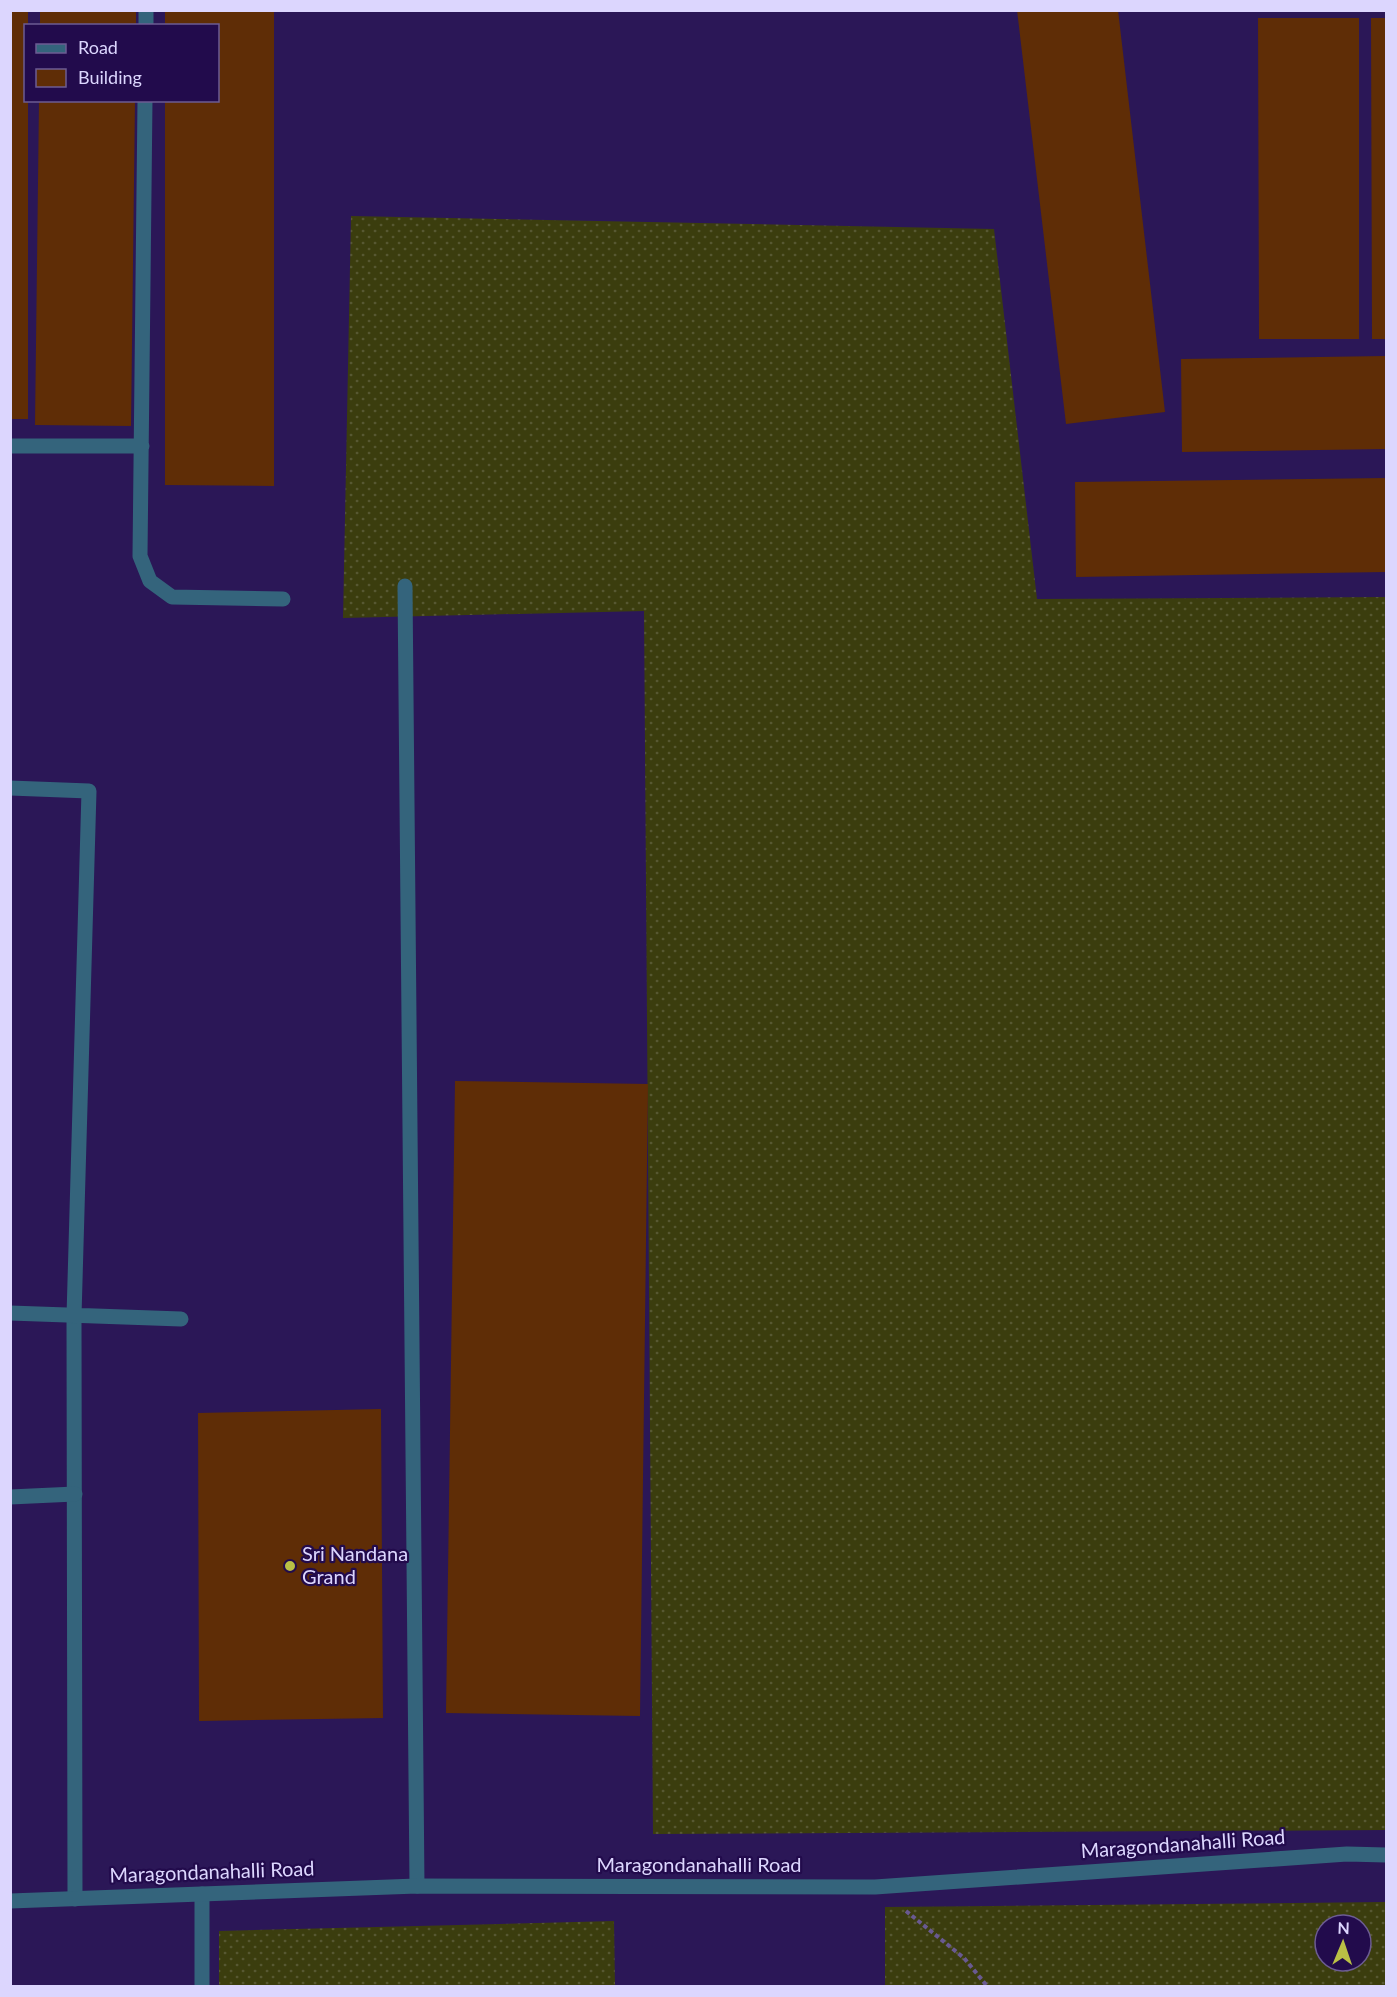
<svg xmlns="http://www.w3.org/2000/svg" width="1397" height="1997" viewBox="0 0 1397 1997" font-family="Lato,sans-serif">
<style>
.grass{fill:url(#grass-dots);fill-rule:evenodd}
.building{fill:#5f2d06}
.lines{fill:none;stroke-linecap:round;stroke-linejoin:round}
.path{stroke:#695991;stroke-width:4;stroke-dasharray:4.5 3;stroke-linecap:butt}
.service{stroke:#34647c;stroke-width:15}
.minor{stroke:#34647c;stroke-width:15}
.tertiary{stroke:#34647c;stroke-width:15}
.poi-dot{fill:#bac045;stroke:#220b4c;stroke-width:2}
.labels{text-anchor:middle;stroke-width:4.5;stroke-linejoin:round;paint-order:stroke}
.poi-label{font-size:20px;fill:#dcd6fe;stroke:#220b4c;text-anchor:start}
.street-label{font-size:20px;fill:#dcd6fe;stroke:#220b4c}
</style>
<defs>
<pattern id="grass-dots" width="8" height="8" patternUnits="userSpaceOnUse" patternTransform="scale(1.5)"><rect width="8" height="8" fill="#3b3d0e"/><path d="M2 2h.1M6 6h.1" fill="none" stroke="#575832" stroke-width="1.8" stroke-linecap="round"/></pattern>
</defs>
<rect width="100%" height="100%" fill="#2b1757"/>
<path class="grass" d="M351,216L994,229L1037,599L1386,597V1830L653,1834L644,611L343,618Z
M1386,1902V1986H885V1907ZM1325,1925H1361V1961H1325Z
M614,1921L615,1986H219V1931Z"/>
<path class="building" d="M10,10H28V26H26V100H28V419H10Z
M40,10H136V26H40Z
M165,10H274V486L165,485V100H218V26H165Z
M1017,10H1118L1165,412L1066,424Z
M1258,18H1359V339H1259Z
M1371,18H1386V339H1372Z
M39,100H135L131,426L35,425Z
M1386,356V449L1182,452L1181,359Z
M1386,478V572L1076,577L1075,482Z
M455,1081L648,1084L640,1716L446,1713Z
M381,1409L383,1718L199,1721L198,1413Z"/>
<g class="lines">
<path class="path" d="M906,1911L964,1958L987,1986"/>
<path class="service" d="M74,1316L75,1899"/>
<path class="minor" d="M146,26V10
M145,100L140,556L150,581L172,597L283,599
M10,446H142
M405,586L417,1886
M10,788L89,791L74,1316
M10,1313L181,1319
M10,1497L75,1494
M202,1894V1986"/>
<path class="tertiary" d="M10,1901L417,1886L875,1887L1347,1854L1386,1855"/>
</g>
<circle class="poi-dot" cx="290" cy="1566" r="6"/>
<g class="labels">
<g class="poi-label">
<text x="302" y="1561">Sri Nandana<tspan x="302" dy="23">Grand</tspan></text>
</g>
<g class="street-label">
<text transform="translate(1183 1844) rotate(-4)" y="7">Maragondanahalli Road</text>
<text x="699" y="1872">Maragondanahalli Road</text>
<text transform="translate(212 1872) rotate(-2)" y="7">Maragondanahalli Road</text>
</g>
</g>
<rect width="1397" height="1997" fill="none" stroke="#dcd6fe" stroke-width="24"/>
<rect x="24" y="24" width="195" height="78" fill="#220b4c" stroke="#6c5c93" stroke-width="1.5"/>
<rect x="36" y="44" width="30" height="9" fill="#34647c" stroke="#6c5c93" stroke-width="1.5"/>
<text x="78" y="54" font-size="18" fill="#dcd6fe">Road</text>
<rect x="36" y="69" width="30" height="18" fill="#5f2d06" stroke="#6c5c93" stroke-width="1.5"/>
<text x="78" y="84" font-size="18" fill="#dcd6fe">Building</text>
<g transform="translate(1343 1943) rotate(2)"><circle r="28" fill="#220b4c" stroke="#6c5c93" stroke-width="1.5"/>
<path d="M0-4.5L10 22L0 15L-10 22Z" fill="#bac045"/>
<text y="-9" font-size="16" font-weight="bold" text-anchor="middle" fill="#dcd6fe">N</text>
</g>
</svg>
